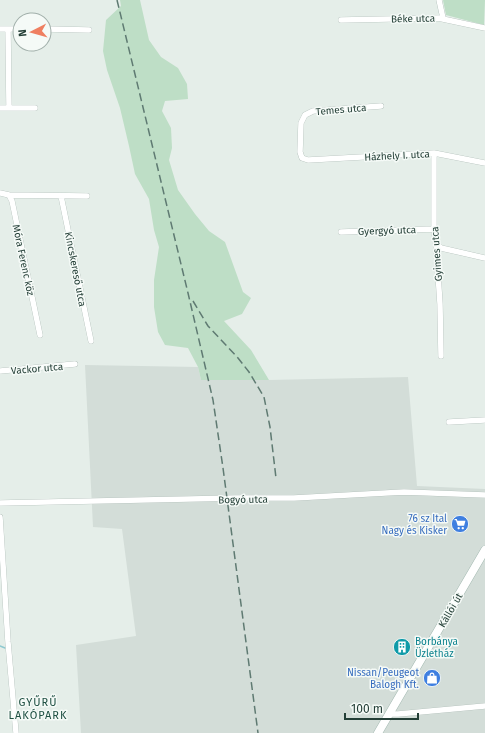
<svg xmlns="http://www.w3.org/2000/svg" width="485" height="733" viewBox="0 0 485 733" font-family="'Fira Sans',sans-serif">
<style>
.built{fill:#d3ddd8}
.green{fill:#bedec6}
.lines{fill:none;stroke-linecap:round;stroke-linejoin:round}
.stream{stroke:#8ec9d1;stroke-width:1.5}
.minor-casing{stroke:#a7b6b0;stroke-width:6}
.secondary-casing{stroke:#a3b9b1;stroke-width:9}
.minor{stroke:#fff;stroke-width:5.5}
.secondary{stroke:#fff;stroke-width:8}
.rail{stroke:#5f7a72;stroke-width:1.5;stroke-dasharray:8 4;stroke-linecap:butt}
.labels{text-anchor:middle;stroke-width:3;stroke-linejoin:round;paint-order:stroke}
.street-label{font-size:10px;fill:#243f37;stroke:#f5faf7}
.shop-label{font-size:10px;fill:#366cbe;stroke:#f5faf7;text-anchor:end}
.culture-label{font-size:10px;fill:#0d838f;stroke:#f5faf7;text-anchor:start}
.neighbourhood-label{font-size:11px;letter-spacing:1px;fill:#205144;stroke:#f5faf7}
</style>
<rect width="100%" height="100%" fill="#e5eee9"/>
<path class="built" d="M85,365L198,367L201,380H269L408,377L417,486L485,489V733H81L76,645L136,636L122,529L93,527Z"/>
<path class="green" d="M120,0H140L149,40L161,57L178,68L187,84L188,99L165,101L162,111L171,128L172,148L169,160L178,190L195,214L209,231L225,242L243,292L251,298L242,314L224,321L251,350L269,380H201L198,367L188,348L165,345L158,332L154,307V280L159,247L154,230L149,199L135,174L129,146L120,108L107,70L103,51L106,20L121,6Z
M443,0H485L484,25L446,15Z"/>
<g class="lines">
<path class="stream" d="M0,646L5,648"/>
<defs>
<path id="minor" d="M439,0L443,18
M341,20L438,18L485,28
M0,29H20
M8,29L9,108
M44,29L89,30
M381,106L313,111L305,115L301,123L300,152L302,158L308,160L434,153L485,163
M0,108H35
M434,153V229L436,244L440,304L441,356
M0,193L9,195L12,201L40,335
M9,195L87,196
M61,196L91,341
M341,232L434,229
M436,244L441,248L485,258
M0,371L75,364
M449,422L485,420
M0,503L237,498H294L404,492L485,495
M0,517L8,642L16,733
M390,714H398L485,706"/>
<path id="secondary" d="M378,733L485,550"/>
</defs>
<use href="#minor" class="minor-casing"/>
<use href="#secondary" class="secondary-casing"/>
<use href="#minor" class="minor"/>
<use href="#secondary" class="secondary"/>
<path class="rail" d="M117,0L188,293L213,400L223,468L258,733
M193,301L208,326L238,358L249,372L264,397L270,427L276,478"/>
</g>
<defs>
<symbol id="supermarket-disc" viewBox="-11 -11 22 22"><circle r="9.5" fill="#3f7fe0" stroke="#f5faf7"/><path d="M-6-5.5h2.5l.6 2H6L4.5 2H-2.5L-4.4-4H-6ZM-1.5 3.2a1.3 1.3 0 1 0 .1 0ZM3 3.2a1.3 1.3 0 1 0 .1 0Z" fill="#fff"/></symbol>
<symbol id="building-disc" viewBox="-11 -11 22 22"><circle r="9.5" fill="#0f9aa8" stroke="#f5faf7"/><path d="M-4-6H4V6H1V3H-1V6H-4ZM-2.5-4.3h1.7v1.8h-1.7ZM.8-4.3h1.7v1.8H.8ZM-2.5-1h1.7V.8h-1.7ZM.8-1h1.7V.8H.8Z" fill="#fff"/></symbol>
<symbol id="shop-disc" viewBox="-11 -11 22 22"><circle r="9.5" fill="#3f7fe0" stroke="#f5faf7"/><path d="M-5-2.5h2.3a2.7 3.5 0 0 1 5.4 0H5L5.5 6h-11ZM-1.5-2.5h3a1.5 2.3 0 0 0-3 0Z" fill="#fff"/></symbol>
</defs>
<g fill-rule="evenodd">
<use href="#supermarket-disc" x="450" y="514" width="20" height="20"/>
<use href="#building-disc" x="392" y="637" width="20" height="20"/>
<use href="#shop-disc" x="422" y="668" width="20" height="20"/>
</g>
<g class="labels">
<g class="street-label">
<text transform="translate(413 18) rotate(-1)" y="4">Béke utca</text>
<text transform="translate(341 109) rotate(-5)" y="4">Temes utca</text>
<text transform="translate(397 155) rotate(-3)" y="4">Házhely I. utca</text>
<text transform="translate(387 230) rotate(-2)" y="4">Gyergyó utca</text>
<text transform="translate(436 254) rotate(-94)" y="4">Gyimes utca</text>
<text transform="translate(24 260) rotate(78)" y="4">Móra Ferenc köz</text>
<text transform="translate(76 269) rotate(79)" y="4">Kincskereső utca</text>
<text transform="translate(37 368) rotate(-5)" y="4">Vackor utca</text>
<text transform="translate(243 499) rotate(-1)" y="4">Bogyó utca</text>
<text transform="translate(450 610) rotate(-60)" y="4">Kállói út</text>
</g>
<g class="shop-label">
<text x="447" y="522">76 sz Ital<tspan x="447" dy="12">Nagy és Kisker</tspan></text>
<text x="419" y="676">Nissan/Peugeot<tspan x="419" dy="12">Balogh Kft.</tspan></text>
</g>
<g class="culture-label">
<text x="415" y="645">Borbánya<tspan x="415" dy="12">Üzletház</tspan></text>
</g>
<g class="neighbourhood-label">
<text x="38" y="706">GYŰRŰ<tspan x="38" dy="13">LAKÓPARK</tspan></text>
</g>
</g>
<g transform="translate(32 32) rotate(264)"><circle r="19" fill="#f5faf7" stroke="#a1afaa"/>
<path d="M0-3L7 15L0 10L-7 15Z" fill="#ef7f61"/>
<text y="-6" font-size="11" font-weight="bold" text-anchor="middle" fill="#243f37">N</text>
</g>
<path d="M345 713v6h73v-6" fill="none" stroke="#243f37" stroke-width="2"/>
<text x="351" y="713" font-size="12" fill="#243f37" stroke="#f5faf7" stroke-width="3" paint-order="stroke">100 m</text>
</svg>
